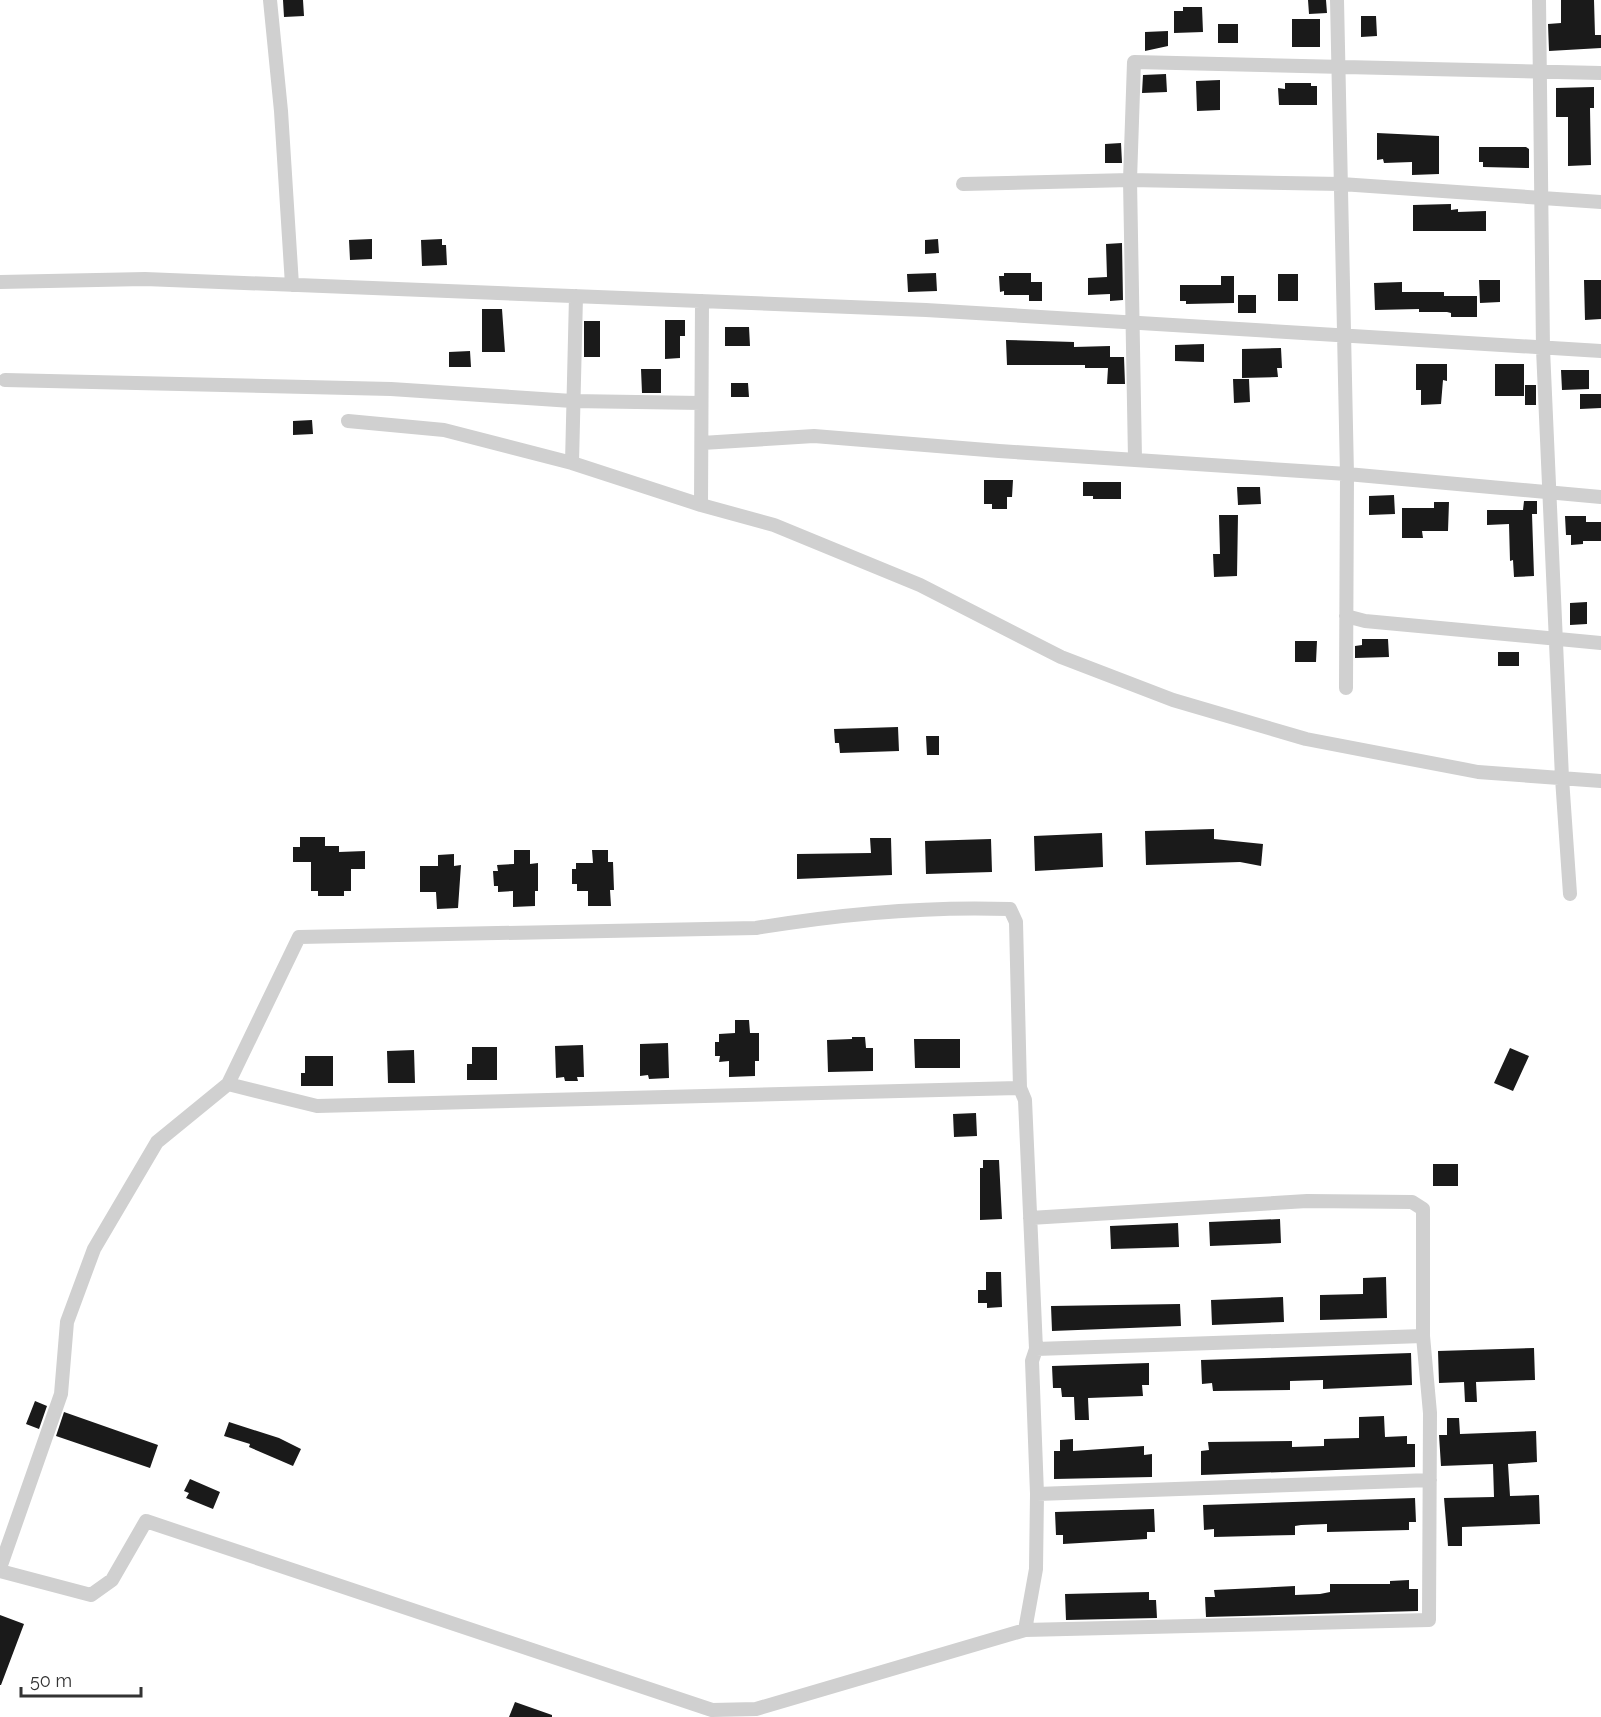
<svg xmlns="http://www.w3.org/2000/svg" width="1601" height="1717" viewBox="0 0 1601 1717" font-family="Raleway,sans-serif">
<style>
.building{fill:#1a1a1a}
.lines{fill:none;stroke-linecap:round;stroke-linejoin:round}
.street{stroke:#d0d0d0;stroke-width:14}
</style>
<rect width="100%" height="100%" fill="#fff"/>
<path class="building" d="M283,0H303L304,16L284,17Z
M1308,0H1326L1327,13L1309,14Z
M1561,0H1594L1595,35H1601V48L1549,51L1548,24L1561,23Z
M1183,7H1202L1203,32L1174,33V11H1183Z
M1361,16H1376L1377,36L1361,37Z
M1292,19H1320V47H1292Z
M1218,24H1238V43H1218Z
M1168,31V46L1145,51V32Z
M1166,74L1167,92L1142,93L1143,75Z
M1220,80V110L1197,111L1196,81Z
M1285,83H1311V86H1317V105H1279L1278,88L1285,89Z
M1594,87V108H1590L1591,165L1568,166V117H1556V88Z
M1377,133L1439,136V174L1412,175V162L1384,163L1383,159L1377,160Z
M1121,143L1122,163H1105V144Z
M1479,147H1526L1529,149V168L1483,167V162H1479Z
M1451,204V210L1458,209V212L1486,211V231H1413V205Z
M372,239V259L350,260L349,240Z
M442,239V245H446L447,265L422,266L421,240Z
M938,239L939,253L925,254V240Z
M1122,243L1123,300L1110,301V294L1088,295V278L1107,277L1106,244Z
M936,273L937,291L908,292L907,274Z
M1004,273H1031V282H1042V301H1029V295H1004V291L1000,292L999,276H1004Z
M1278,274H1298V301H1278Z
M1221,276H1234V303L1186,304V301H1180V285H1221Z
M1479,280H1500V302L1480,303Z
M1584,280H1601V319L1585,320Z
M1402,282V292H1444V296H1477V317H1451V313L1447,312H1419V309L1375,310L1374,283Z
M1238,295H1256V313H1238Z
M482,309H502L505,352H482Z
M665,320H685V336H680V358L665,359Z
M584,321H600V357H584Z
M725,327H749L750,346H725Z
M1006,340L1074,342V347L1110,346V357H1124L1125,384H1107L1108,368H1085V365H1007Z
M1204,344V362L1175,361V345Z
M1281,348L1282,368H1277L1278,377L1242,378V349Z
M470,351L471,367H449V352Z
M1416,364H1447V381L1443,380L1441,404L1421,405V390H1416Z
M1495,364H1524V396H1495Z
M641,369H661V393H642Z
M1561,370H1589V389L1562,390Z
M1233,379H1249L1250,402L1234,403Z
M731,383H748L749,397H731Z
M1525,385H1536V405H1525Z
M1580,394H1601V408L1580,409Z
M312,420L313,434L293,435V421Z
M984,480H1013L1012,497H1007V509H992V504H984Z
M1083,482H1121V499H1093V496H1083Z
M1237,487H1260L1261,504L1238,505Z
M1394,495L1395,514L1369,515V496Z
M1524,501H1537V514H1532L1534,576L1514,577L1513,560L1510,561L1509,524L1487,525V510H1523Z
M1434,502H1449L1448,531H1422L1423,538H1402V508H1434Z
M1219,515H1238L1237,576L1214,577L1213,554H1220Z
M1565,516H1586V522H1601V541H1583V544L1571,545V535H1566Z
M1587,602V624L1570,625V603Z
M1362,639H1388L1389,657L1355,658V646L1362,645Z
M1295,641H1317L1316,662H1295Z
M1498,652H1519V666H1498Z
M898,727L899,751L840,753L839,743H835L834,729Z
M926,736H939V755H927Z
M1214,829V839L1263,844L1261,866L1240,862L1146,865L1145,831Z
M1102,833L1103,867L1035,871L1034,836Z
M300,837H325V846H339V852L365,851V869H351V891H344V896H318V891H311V862H293V847H300Z
M870,838H891L892,875L797,879V854L871,853Z
M991,839L992,872L926,874L925,841Z
M514,850H530V864L538,863V891H535V906L513,907V891L498,892V886H494L493,871H498L497,865L514,864Z
M592,850H608V862H613L614,890H610L611,906H588V891H577V884H572V869H576V863H593Z
M454,854V866L461,865L458,908L437,909L436,892H420V866H438V855Z
M735,1020H749L750,1033H759V1061H755V1076L729,1077V1061L719,1062L720,1056H715V1042H719V1034L735,1033Z
M852,1037H865L866,1048H873V1071L828,1072L827,1040L852,1039Z
M914,1039H960V1068H915Z
M668,1043L669,1078L649,1079L648,1075L640,1076V1044Z
M583,1045L584,1077H577L578,1081H565L564,1077L556,1078L555,1046Z
M472,1047H497V1080H467V1064H472Z
M1510,1048L1529,1056L1513,1091L1494,1083Z
M414,1050L415,1083H388L387,1051Z
M305,1056H333V1086H301V1073H305Z
M976,1113L977,1136L954,1137L953,1114Z
M983,1160H999L1002,1219L980,1220V1168H983Z
M1433,1164H1458V1186H1433Z
M1280,1219L1281,1243L1210,1246L1209,1222Z
M1178,1223L1179,1247L1111,1249L1110,1226Z
M986,1272H1001L1002,1307L987,1308V1303H978V1290H986Z
M1386,1277L1387,1318L1320,1320V1295L1363,1294V1278Z
M1283,1297L1284,1322L1212,1325L1211,1300Z
M1180,1304L1181,1326L1052,1331L1051,1306Z
M1534,1348L1535,1380L1476,1382L1477,1402H1465L1464,1382L1439,1383L1438,1351Z
M1411,1353L1412,1385L1323,1389V1380L1290,1381V1390L1213,1391L1212,1383L1202,1384L1201,1360Z
M1149,1363V1385H1142L1143,1396L1088,1398L1089,1420H1075L1074,1397H1062L1061,1388H1053L1052,1366Z
M35,1401L47,1406L39,1429L26,1424Z
M64,1412L158,1445L150,1468L56,1436Z
M1384,1416L1385,1437L1407,1436V1444H1415V1467L1201,1475V1451L1209,1450L1208,1442L1292,1441V1447L1324,1446V1439L1359,1438V1417Z
M1447,1418H1459L1460,1434L1536,1431L1537,1462L1508,1464L1510,1496L1539,1495L1540,1524L1462,1527V1546H1448L1444,1498L1494,1497L1493,1464L1441,1466L1439,1435H1447Z
M229,1422L279,1438L301,1449L293,1466L249,1447L250,1444L224,1436Z
M1073,1439V1451L1144,1446V1455L1152,1454V1477L1054,1479V1451H1060V1440Z
M190,1479L220,1492L213,1509L186,1498L189,1493L184,1491Z
M1415,1498L1416,1522H1409V1530L1327,1532V1524L1301,1525L1295,1526V1535L1214,1537V1529L1204,1530L1203,1505Z
M1154,1509L1155,1532H1147V1539L1063,1544V1535H1056L1055,1512Z
M1409,1580V1589H1418V1611L1206,1617L1205,1597H1215L1214,1590L1295,1586V1595L1320,1594L1330,1592V1584H1390V1581Z
M1149,1592V1600H1156L1157,1618L1066,1620L1065,1594Z
M0,1615L24,1624L1,1685H0Z
M515,1702L552,1715V1717H509Z"/>
<g class="lines">
<path class="street" d="M270,0L281,111L292,285
M1337,0L1347,474L1346,688
M1539,0L1543,349L1562,778L1570,894
M963,184L1130,180L1341,184L1601,202
M0,282L145,279L926,310L1601,351
M5,380L391,389L572,401L701,403
M348,421L444,430L572,463L701,505L774,525L920,585L1061,657L1173,700L1306,739L1478,772L1601,781
M702,443L814,436L999,451L1347,474L1601,497
M1135,459L1130,180L1134,62L1601,73
M572,463L576,296
M701,505L702,301
M1346,616L1365,621L1601,643
M228,1084L317,1106L1020,1088
M1036,1349L1423,1336
M1037,1494L1430,1480
M0,1568L61,1394L67,1322L94,1249L157,1142L228,1084L299,937L756,928C840,914 925,906 1010,909L1016,922L1020,1088L1025,1100L1036,1349L1032,1361L1037,1494L1036,1569L1025,1630
M0,1571L91,1595L112,1580L146,1521L712,1710L756,1709L1025,1630L1429,1620L1430,1413L1423,1336V1209L1412,1202L1307,1201L1030,1218"/>
</g>
<path d="M21 1687v9h120v-9" fill="none" stroke="#333333" stroke-width="3"/>
<text x="30" y="1687" font-size="18" fill="#333333" stroke="#ffffff" stroke-width="4.5" paint-order="stroke">50 m</text>
</svg>
